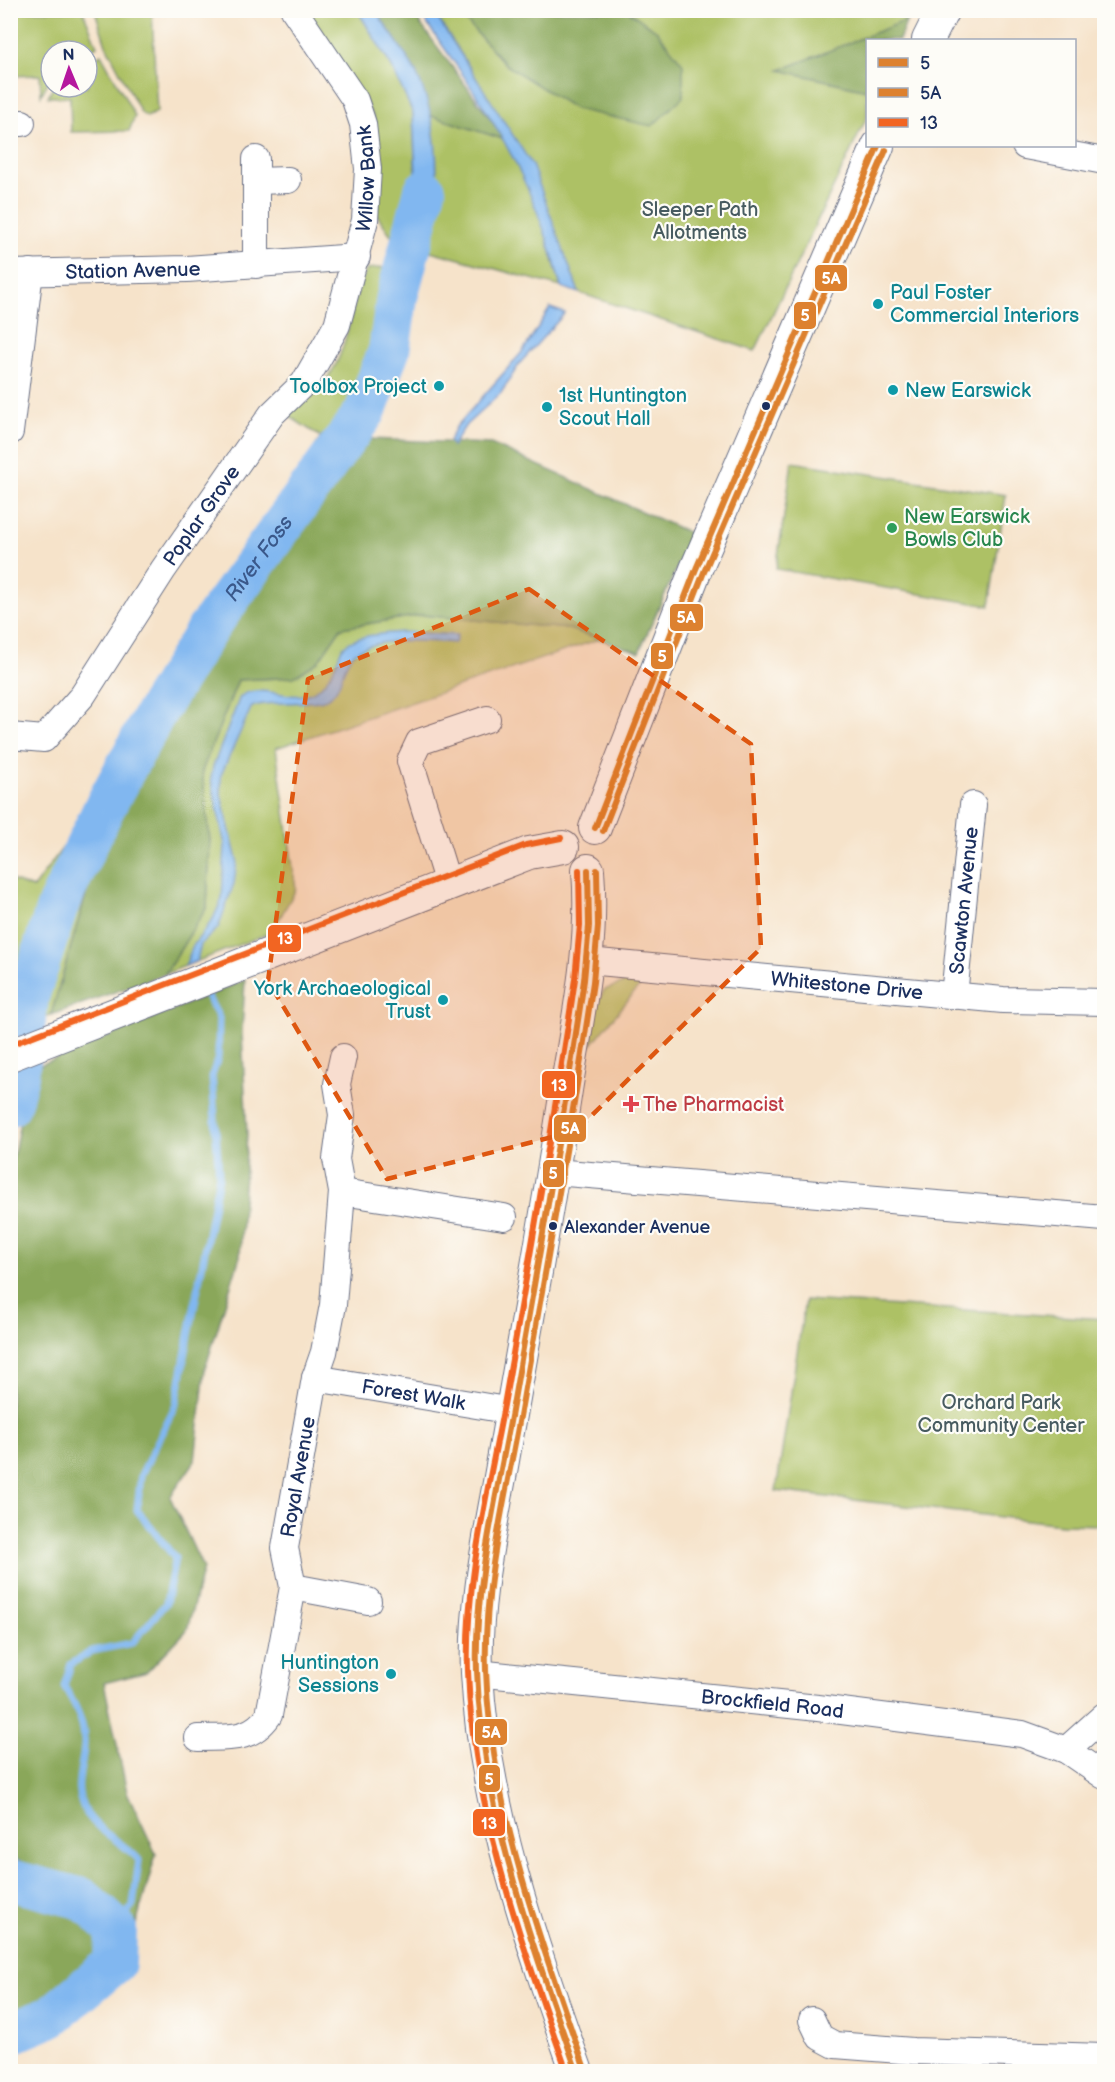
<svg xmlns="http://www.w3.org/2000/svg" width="1115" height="2082" viewBox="0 0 1115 2082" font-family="'Balsamiq Sans',sans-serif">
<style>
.green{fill:#adc165;stroke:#647862;stroke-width:1.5}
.forest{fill:#8aa75a;stroke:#526b5c;stroke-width:1.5}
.water{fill:#81b7f0;stroke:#4e73a7;stroke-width:1.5}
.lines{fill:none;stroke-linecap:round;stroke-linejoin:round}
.stream{stroke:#81b7f0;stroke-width:7}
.river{stroke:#81b7f0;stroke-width:42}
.minor-casing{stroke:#686e84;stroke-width:28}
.tertiary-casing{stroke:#686e84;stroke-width:34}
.minor{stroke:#fff;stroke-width:26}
.tertiary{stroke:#fff;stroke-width:32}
.bus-1-casing{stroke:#fdfcf7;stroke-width:10}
.bus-2-casing{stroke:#fdfcf7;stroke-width:10}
.bus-3-casing{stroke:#fdfcf7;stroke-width:10}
.bus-1{stroke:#dd812f;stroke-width:6}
.bus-2{stroke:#dd812f;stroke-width:6}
.bus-3{stroke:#f26522;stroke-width:6}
.marked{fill:#de5710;fill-opacity:0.2;stroke:#de5710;stroke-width:4.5;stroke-dasharray:12 8;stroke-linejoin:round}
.culture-dot{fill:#0f9aa8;stroke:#fdfcf7;stroke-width:2}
.bus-dot{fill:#1b2f5e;stroke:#fdfcf7;stroke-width:2}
.leisure-dot{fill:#2e9e5b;stroke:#fdfcf7;stroke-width:2}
.health-dot{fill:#e0444e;stroke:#fdfcf7;stroke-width:2}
.labels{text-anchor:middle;stroke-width:4.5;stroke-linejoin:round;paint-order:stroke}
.bus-label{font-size:18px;fill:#1b2f5e;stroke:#fdfcf7;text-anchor:start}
.street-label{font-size:20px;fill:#1b2f5e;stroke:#fdfcf7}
.park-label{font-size:20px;fill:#475b60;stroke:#fdfcf7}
.culture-label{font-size:20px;fill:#0d838f;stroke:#fdfcf7;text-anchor:start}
.leisure-label{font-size:20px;fill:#27864d;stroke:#fdfcf7;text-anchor:start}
.health-label{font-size:20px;fill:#be3a42;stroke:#fdfcf7;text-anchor:start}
.water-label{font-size:21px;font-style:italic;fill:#3a588a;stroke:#fdfcf7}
.line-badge{stroke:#fdfcf7;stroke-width:2}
.badge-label{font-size:16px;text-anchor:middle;font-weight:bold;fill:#fff}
</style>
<rect width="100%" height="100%" fill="#fdfcf7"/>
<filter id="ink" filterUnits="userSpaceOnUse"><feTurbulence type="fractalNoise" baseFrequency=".0167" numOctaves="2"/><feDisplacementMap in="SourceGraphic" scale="12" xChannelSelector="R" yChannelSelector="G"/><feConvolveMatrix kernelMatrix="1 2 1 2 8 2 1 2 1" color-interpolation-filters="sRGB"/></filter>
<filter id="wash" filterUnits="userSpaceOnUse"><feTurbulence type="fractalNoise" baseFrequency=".008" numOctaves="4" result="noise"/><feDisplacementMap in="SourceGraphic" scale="24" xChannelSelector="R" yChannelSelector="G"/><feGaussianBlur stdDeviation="1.35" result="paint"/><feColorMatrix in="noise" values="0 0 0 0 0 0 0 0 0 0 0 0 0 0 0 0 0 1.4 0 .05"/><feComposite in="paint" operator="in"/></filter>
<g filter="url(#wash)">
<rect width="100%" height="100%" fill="#f6e3ca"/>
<path class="green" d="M10,11H83L97,46L87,52L51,51V77L41,95L40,75L11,76Z
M95,11H152L157,112L147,117L141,113L106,45Z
M308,11H358L392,67L413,113L416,178L406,246L397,244L377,215L379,144L373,116Z
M433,11H457L506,65L657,31L628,11H911L907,20L781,70L867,90V117L755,351L579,293C544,193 492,98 433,11Z
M101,54L135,116L129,131L71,132L70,97H48L53,87H87V63Z
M429,115L506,140L539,211L561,287L423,249C425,240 429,231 431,222C438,188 438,148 429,115Z
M401,266L387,292L380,320L378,348L341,416L321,437L287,415C305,400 324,387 335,366C351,335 351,299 367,269Z
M792,462L1006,495L989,606L776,569Z
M422,615L569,629L600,639L276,748L296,889L272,932L165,974L207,907L210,841L202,771L238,680C301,677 305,682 341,628Z
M103,793L127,798L98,853L51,1015L11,1027V880L33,888Z
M629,981L643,982L591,1045L596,1006L604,990Z
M805,1300L1104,1319V1525L1062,1524L776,1491Z"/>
<path class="forest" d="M376,11H411L506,140L429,115L416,72Z
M457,11H628L657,31L683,64V97L652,126L575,109L506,65Z
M907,20L899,40H868L867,90L780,70Z
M321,437L491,444L692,534L639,652L569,629L422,615L341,628L318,662L294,677L238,680L202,771L210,841L207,907L165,974L51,1015L98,853L127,799L103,793Z
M245,980L242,1032L247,1134L240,1256L205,1369L195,1461L170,1497L203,1568L187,1630L147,1672L104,1683L127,1792L156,1854L132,1938L11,1855L10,1174L30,1069Z
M10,1889L45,1906L72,1908L109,1940L53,1997L11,2021Z"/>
<path class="water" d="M358,11H376C389,31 405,52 416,73C437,116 442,176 431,223C429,232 425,240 423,249L406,246L416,178L413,113L392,67Z
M418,11H433L532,165L579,293L561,287C534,175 484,103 418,11Z
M550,308L565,313L520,363L501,393L466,425L452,446L449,441L456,427L523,351Z
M401,632L457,635L455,643C430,641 364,635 349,659C341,672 341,695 323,700C307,705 259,700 251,708L221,775V795L237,860L234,883L218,928L201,944L197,961L185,966L193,946L213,919L222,899L225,845L211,779L213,767L240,697C257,682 287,701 308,694C321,690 331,676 336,664C339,659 339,652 343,647C357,634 384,634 401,632Z
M112,1934L132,1938C116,1991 62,2034 11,2052V2022C46,2002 97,1974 112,1934Z"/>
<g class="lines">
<path class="stream" d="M116,1929L133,1905L139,1860C123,1842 101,1834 87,1814C69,1786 86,1765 84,1738C83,1718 74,1703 64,1686L71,1664L92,1651L132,1643L166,1603L175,1558L137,1510L141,1475L176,1404L219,1176L212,1076L218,1057L219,1018L203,988"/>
<g class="river">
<path id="s1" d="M10,1105L18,1075L28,997L58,905L104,808L153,717L208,628L365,412L389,351L397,297L425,190"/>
<path d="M10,1880L83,1899L116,1929L115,1963L52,2016L10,2034"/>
</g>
</g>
</g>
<g filter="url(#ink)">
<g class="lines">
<defs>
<g id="minor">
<path d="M10,123H22"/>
<path d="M1025,146L1104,161"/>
<path d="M256,159V265"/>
<path d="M256,181L288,180"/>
<path id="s2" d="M10,273L187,269L357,257"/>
<path d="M10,432L30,272"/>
<path id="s3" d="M10,736L44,739L83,695L163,570L272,414L304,383L337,325L365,220L368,169L363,124L355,100L294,10"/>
<path d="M448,884L410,761L419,742L487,719"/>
<path id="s4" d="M588,961L1003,1000L1104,1002"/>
<path id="s5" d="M954,996L973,805"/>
<path d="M554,1172L1104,1218"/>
<path d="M342,1192L504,1217"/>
<path id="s6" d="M315,1378L512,1411"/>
<path d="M293,1587L368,1601"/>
<path id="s7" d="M477,1673L818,1708L1022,1734L1066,1750L1104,1776"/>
<path id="s8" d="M198,1738C228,1737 250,1742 269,1715L293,1587L285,1548L315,1378L324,1352L333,1305L342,1192L336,1159L342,1115L337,1084L343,1057"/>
<path d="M1066,1750L1104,1716"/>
<path d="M812,2020L820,2037L835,2045L913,2051L1104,2057"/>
</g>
<path id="tertiary" d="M928,40L943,10
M595,828L696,569L878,146
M10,1055L529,853L563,847
M577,2072C532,1944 484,1809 477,1673C474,1604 490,1534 502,1466C524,1340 547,1215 566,1090C578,1015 594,946 588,870"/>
</defs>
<use href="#minor" class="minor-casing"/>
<use href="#tertiary" class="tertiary-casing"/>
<use href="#minor" class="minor"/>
<use href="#tertiary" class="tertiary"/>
<defs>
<path id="bus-1" d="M595,828L696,569L878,146
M577,2072C532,1943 482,1809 477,1671C474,1584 497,1496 512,1411C537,1268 563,1124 584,980L589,926L588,870"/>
<path id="bus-2" d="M603,831L704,572L886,150
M585,2069C541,1941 490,1807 486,1670C483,1583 506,1496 521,1411C546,1268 572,1125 593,982L598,926L597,870"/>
<path id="bus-3" d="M10,1045L526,845L561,838
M567,2072C522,1943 472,1808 468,1671C465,1581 488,1492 504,1405C529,1263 554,1121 575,979L580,925L579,870"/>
</defs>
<use href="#bus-1" class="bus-1-casing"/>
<use href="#bus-2" class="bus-2-casing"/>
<use href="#bus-3" class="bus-3-casing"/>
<use href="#bus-1" class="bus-1"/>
<use href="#bus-2" class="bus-2"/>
<use href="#bus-3" class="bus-3"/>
</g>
</g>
<path class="marked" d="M529,589L751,744L761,948L576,1131L387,1179L268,981L308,679Z"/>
<g class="culture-dot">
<circle cx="878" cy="304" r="6"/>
<circle cx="439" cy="386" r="6"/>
<circle cx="893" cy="390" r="6"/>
<circle cx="547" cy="407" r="6"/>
<circle cx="443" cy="1000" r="6"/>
<circle cx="391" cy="1674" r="6"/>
</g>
<g class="bus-dot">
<circle cx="766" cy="406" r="5"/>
<circle cx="553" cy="1226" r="5"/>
</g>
<circle class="leisure-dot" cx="892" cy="528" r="6"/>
<path class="health-dot" d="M628 1095h6v6h6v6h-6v6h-6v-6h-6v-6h6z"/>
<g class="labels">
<g class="bus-label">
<text x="564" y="1233">Alexander Avenue</text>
</g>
<g class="street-label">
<text dy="7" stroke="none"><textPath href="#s3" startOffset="693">Willow Bank</textPath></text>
<text dy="7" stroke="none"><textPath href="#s2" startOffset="123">Station Avenue</textPath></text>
<text dy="7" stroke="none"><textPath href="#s3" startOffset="308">Poplar Grove</textPath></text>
<text dy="7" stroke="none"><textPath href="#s5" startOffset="96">Scawton Avenue</textPath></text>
<text dy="7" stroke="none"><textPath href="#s4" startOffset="260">Whitestone Drive</textPath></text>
<text dy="7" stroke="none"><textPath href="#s6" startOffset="100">Forest Walk</textPath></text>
<text dy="7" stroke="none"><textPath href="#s8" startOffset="321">Royal Avenue</textPath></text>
<text dy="7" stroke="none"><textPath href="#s7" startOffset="297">Brockfield Road</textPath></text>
</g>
<g class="park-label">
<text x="700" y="216">Sleeper Path<tspan x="700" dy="23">Allotments</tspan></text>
<text x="1001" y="1409">Orchard Park<tspan x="1001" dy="23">Community Center</tspan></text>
</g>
<g class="culture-label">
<text x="890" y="299">Paul Foster<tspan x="890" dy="23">Commercial Interiors</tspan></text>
<text x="427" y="393" text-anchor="end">Toolbox Project</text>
<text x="905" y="397">New Earswick</text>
<text x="559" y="402">1st Huntington<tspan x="559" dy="23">Scout Hall</tspan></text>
<text x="431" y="995" text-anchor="end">York Archaeological<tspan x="431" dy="23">Trust</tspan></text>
<text x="379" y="1669" text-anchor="end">Huntington<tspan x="379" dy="23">Sessions</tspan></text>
</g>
<g class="leisure-label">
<text x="904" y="523">New Earswick<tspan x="904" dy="23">Bowls Club</tspan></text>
</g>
<g class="health-label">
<text x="643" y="1111">The Pharmacist</text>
</g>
<g class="water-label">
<text dy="7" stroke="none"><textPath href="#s1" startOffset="608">River Foss</textPath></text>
</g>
</g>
<g class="line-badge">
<rect x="814" y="264" width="34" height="28" rx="6" fill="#dd812f"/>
<rect x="793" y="301" width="24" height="29" rx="6" fill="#dd812f"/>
<rect x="669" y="603" width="35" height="29" rx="6" fill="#dd812f"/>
<rect x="650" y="642" width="24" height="28" rx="6" fill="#dd812f"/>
<rect x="267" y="924" width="35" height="29" rx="6" fill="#f26522"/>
<rect x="541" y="1070" width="35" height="29" rx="6" fill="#f26522"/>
<rect x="553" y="1114" width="34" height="29" rx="6" fill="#dd812f"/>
<rect x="542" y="1159" width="23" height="29" rx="6" fill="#dd812f"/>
<rect x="474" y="1718" width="34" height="28" rx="6" fill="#dd812f"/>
<rect x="478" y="1764" width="23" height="29" rx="6" fill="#dd812f"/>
<rect x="472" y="1808" width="34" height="29" rx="6" fill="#f26522"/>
</g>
<g class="badge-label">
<text x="831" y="284">5A</text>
<text x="805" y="321">5</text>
<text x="686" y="623">5A</text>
<text x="662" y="662">5</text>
<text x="285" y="944">13</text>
<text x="559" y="1091">13</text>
<text x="570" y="1134">5A</text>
<text x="553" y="1179">5</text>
<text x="491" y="1738">5A</text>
<text x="489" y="1785">5</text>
<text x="489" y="1829">13</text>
</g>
<rect width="1115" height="2082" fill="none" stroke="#fdfcf7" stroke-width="36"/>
<rect x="866" y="39" width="210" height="108" fill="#fdfcf7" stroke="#a3aaba" stroke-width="1.5"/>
<rect x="878" y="58" width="30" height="9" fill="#dd812f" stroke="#a3aaba" stroke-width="1.5"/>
<text x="920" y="69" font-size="18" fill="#1b2f5e">5</text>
<rect x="878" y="88" width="30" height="9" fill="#dd812f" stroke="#a3aaba" stroke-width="1.5"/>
<text x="920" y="99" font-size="18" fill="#1b2f5e">5A</text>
<rect x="878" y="118" width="30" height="9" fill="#f26522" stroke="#a3aaba" stroke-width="1.5"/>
<text x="920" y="129" font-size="18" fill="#1b2f5e">13</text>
<g transform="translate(69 69) rotate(358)"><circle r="28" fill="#fdfcf7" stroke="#a3aaba" stroke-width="1.5"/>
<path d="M0-4.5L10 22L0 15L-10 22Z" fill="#b5179e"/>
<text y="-9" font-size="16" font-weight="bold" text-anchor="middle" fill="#1b2f5e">N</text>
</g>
</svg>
